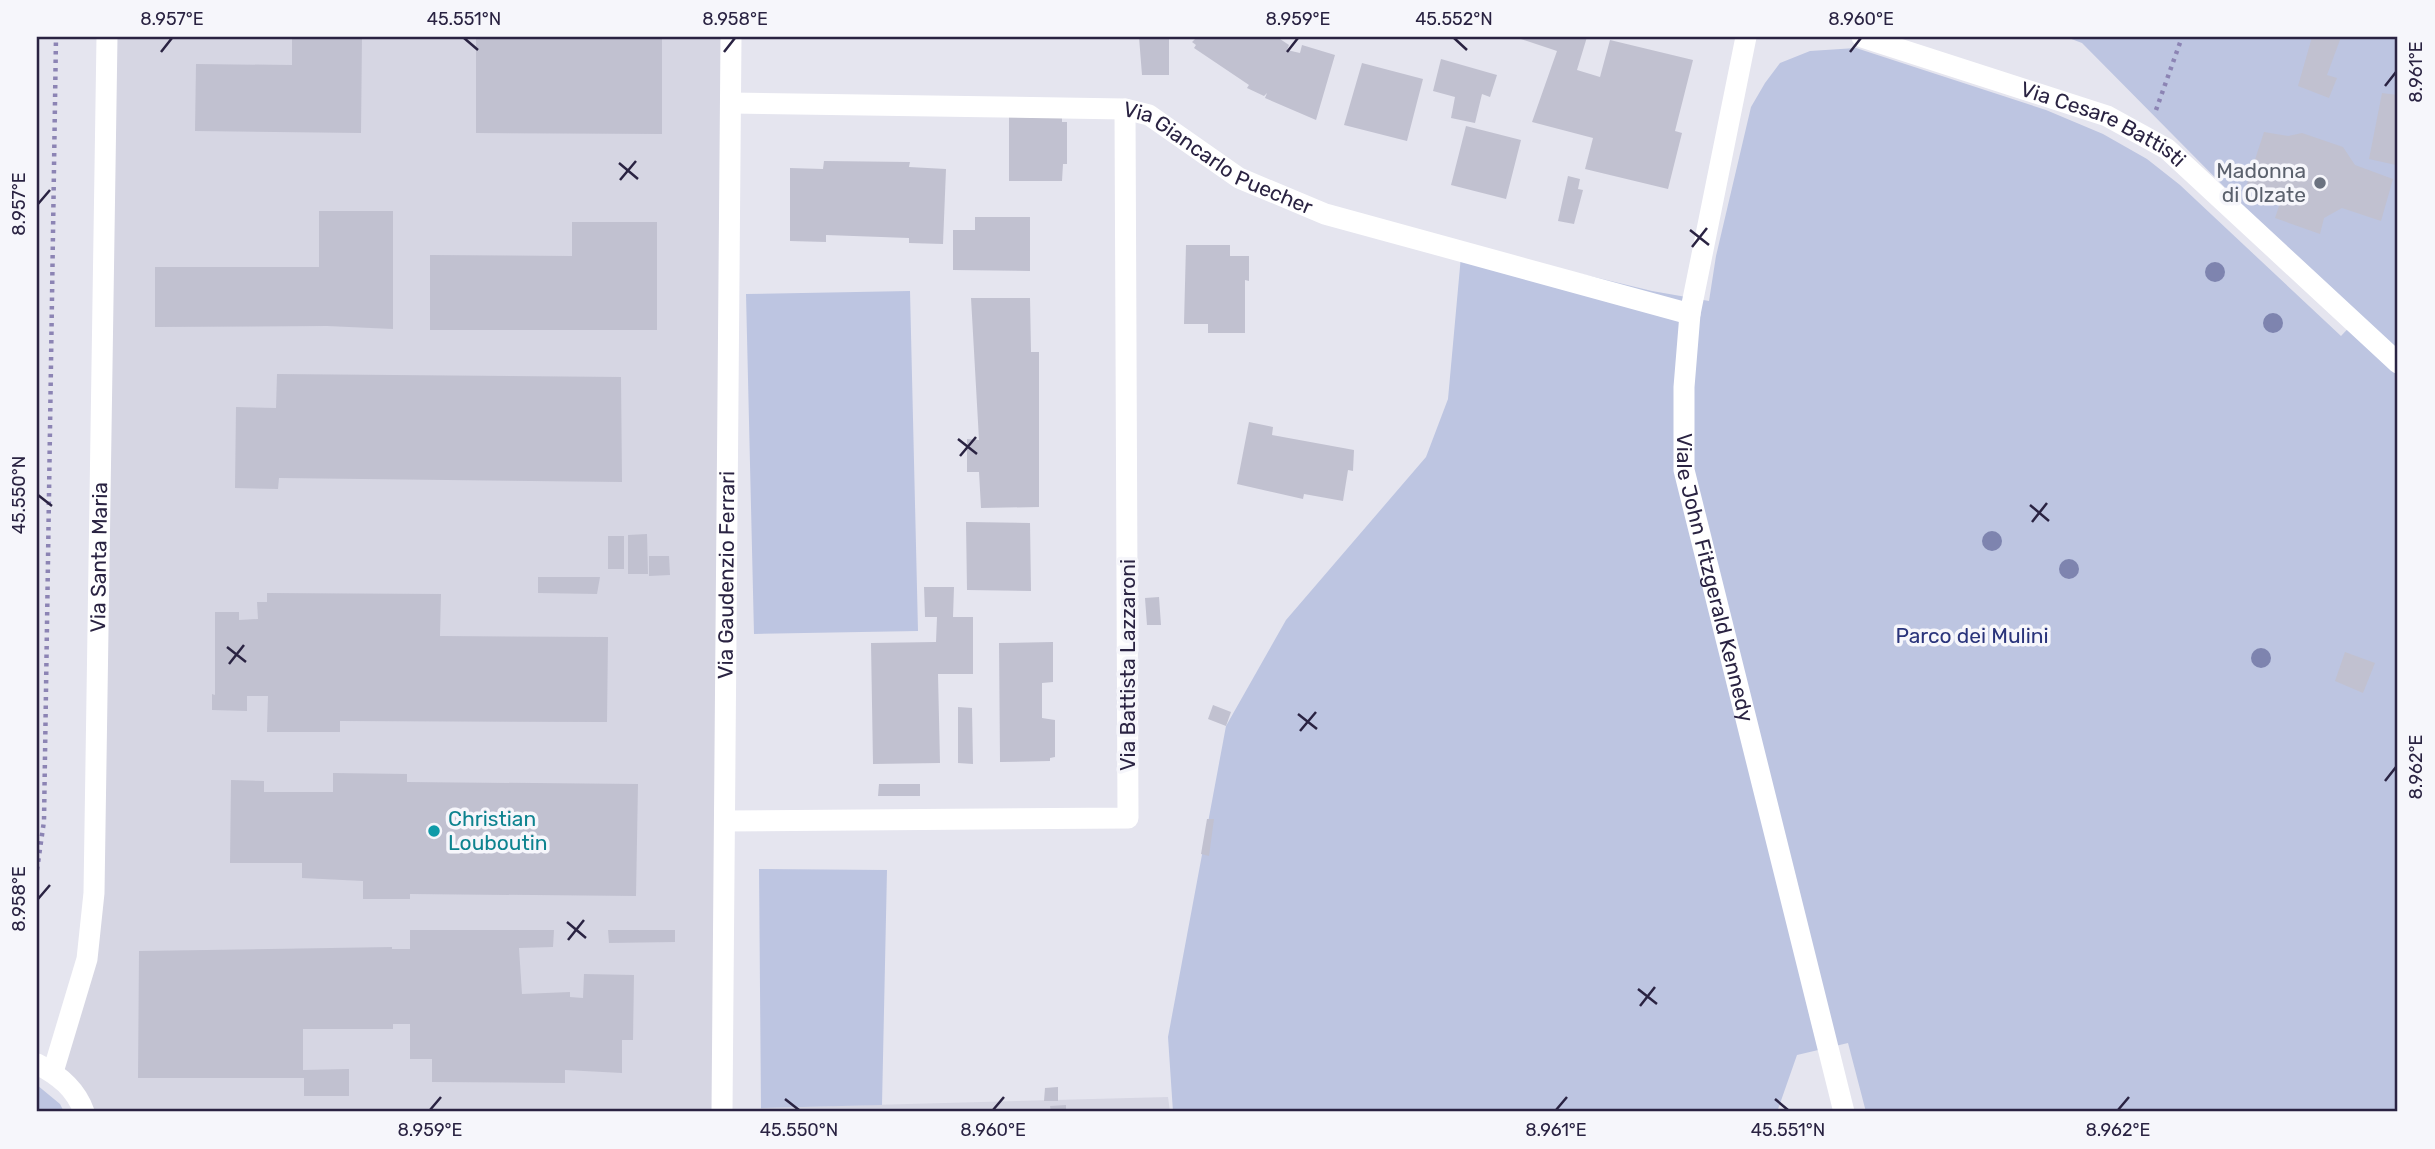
<svg xmlns="http://www.w3.org/2000/svg" width="2435" height="1149" viewBox="0 0 2435 1149" font-family="Rubik,sans-serif">
<style>
.built{fill:#d6d6e3}
.green{fill:#bdc5e1}
.building{fill:#c1c1d0}
.lines{fill:none;stroke-linecap:round;stroke-linejoin:round}
.path{stroke:#8c84b4;stroke-width:4.5;stroke-dasharray:3.5 5;stroke-linecap:butt}
.minor{stroke:#fff;stroke-width:21}
.tree{fill:#7e84af}
.ticks{fill:none;stroke:#2a2342;stroke-width:2.5}
.worship-dot{fill:#6b7280;stroke:#f6f6fb;stroke-width:2.5}
.culture-dot{fill:#0f9aa8;stroke:#f6f6fb;stroke-width:2.5}
.labels{text-anchor:middle;stroke-width:7;stroke-linejoin:round;paint-order:stroke}
.street-label{font-size:21px;fill:#2a2342;stroke:#f6f6fb}
.worship-label{font-size:21px;fill:#5b616d;stroke:#f6f6fb;text-anchor:end}
.park-label{font-size:21px;fill:#2a347b;stroke:#f6f6fb}
.culture-label{font-size:21px;fill:#0d838f;stroke:#f6f6fb;text-anchor:start}
.neatline{fill:none;stroke:#2a2342;stroke-width:2.5}
.ticks-label{font-size:18px;text-anchor:middle;fill:#2a2342}
</style>
<rect width="100%" height="100%" fill="#e5e5ef"/>
<path class="built" d="M109,37H727L720,1112H89L59,1072L84,991Z
M1168,1097L1170,1112H760L761,1108Z"/>
<path class="green" d="M2066,37H2398V1112H1866L1848,1043L1797,1055L1777,1112H1173L1168,1037L1226,726L1286,620L1426,457L1448,399L1462,245L1652,291L1709,301L1716,256L1751,107L1765,83L1780,63L1810,51L1856,48L2046,110L2103,134L2147,159L2180,185L2341,336L2356,320L2082,43Z
M910,291L918,631L754,634L746,294Z
M759,869L887,870L882,1105L761,1108Z
M37,1085L60,1104L64,1112H37Z"/>
<path class="building" d="M292,37H362L361,133L195,131L196,64L292,65Z
M476,37H662V134L476,133Z
M1139,37H1169V75H1142Z
M1197,37H1277L1289,45L1287,50L1300,53L1302,45L1335,55L1316,120L1265,98L1267,93L1264,96L1247,88L1249,85L1194,48L1196,45L1192,42Z
M1515,37H1587L1577,70L1600,77L1610,40L1693,60L1675,131L1682,133L1668,189L1585,169L1593,138L1532,122L1557,51Z
M2312,37H2341L2327,75L2337,78L2329,98L2298,86Z
M1441,59L1497,75L1490,97L1482,94L1475,123L1451,118L1455,97L1433,91Z
M1362,63L1423,79L1407,141L1344,125Z
M2382,93L2398,95L2396,165L2369,159Z
M1009,117H1062V122H1067V164H1063L1062,181H1009Z
M1466,126L1521,140L1506,199L1451,185Z
M2264,132L2288,136L2302,133L2343,147L2355,165L2393,179L2381,221L2342,208L2324,218L2320,234L2275,218L2281,200L2246,187Z
M824,161L910,162L909,167L946,169L943,244L909,243V238L826,235V242L790,241V168L823,169Z
M1568,176L1580,179L1578,189L1583,190L1574,224L1558,221Z
M319,211H393V329L327,326L155,327V267H319Z
M975,217H1030V271L953,270V230H975Z
M572,222H657V330H430V255L572,256Z
M1186,245H1230V256H1249V281L1245,280V333H1208V324H1184Z
M971,298H1030L1031,352H1039V507L981,508L979,472H967V439L979,440Z
M277,374L621,377L622,482L279,478L278,489L235,488L236,407L276,408Z
M1249,422L1273,427L1272,435L1354,450L1353,471L1348,470L1343,501L1304,494L1303,499L1237,484Z
M966,522L1030,523L1031,591L967,590Z
M647,534L648,574H628V535Z
M608,536H624V569H608Z
M649,556H669L670,575L649,576Z
M538,577H600L597,594L538,593Z
M924,587H954L953,617H973V674H938L940,763L873,764L871,643L936,642L937,617H925Z
M267,593L441,594L440,636L608,637L607,722L340,721V732H267L268,696H247V711L212,710V694L215,695V612H239V620L258,619L257,602H267Z
M1159,597L1161,625H1147L1145,598Z
M1053,642V682L1042,683V718L1055,720V757L1050,758V761L1000,762L999,643Z
M2345,652L2375,663L2363,693L2335,681Z
M1213,705L1231,712L1226,726L1208,719Z
M958,707L972,708L973,764L958,763Z
M333,773L407,774V782L638,784L636,896L410,894V899H363V881L302,878V863H230L231,780L264,781V792H333Z
M879,784H920V796H878Z
M1207,819H1214L1209,856L1201,854Z
M410,930H554L553,947L519,948L522,994L570,992V997L583,998L584,974L634,975L633,1040H622V1073L565,1070V1083L432,1082V1059H410V1024H393V1029H303V1070L349,1069V1096H304V1078H138L139,951L392,947V949H410Z
M608,930H675V942L609,943Z
M1058,1087V1101H1044L1045,1088Z
M1066,1105V1112H1051L1050,1106Z"/>
<g class="lines">
<path class="path" d="M2156,110L2182,37
M37,870L44,821L56,37"/>
<g class="minor">
<path id="s1" d="M1746,37L1690,314L1684,387V470L1844,1112"/>
<path id="s2" d="M1862,37L2107,116L2167,149L2398,363"/>
<path id="s3" d="M731,103L1125,109L1149,115L1239,178L1325,214L1690,314"/>
<path d="M725,821L1128,818L1125,109"/>
<path d="M37,1064C59,1075 76,1089 84,1112"/>
<path id="s4" d="M53,1072L87,959L94,893L107,37"/>
<path id="s5" d="M722,1112L731,37"/>
</g>
</g>
<g class="tree">
<circle cx="2215" cy="272" r="10"/>
<circle cx="2273" cy="323" r="10"/>
<circle cx="1992" cy="541" r="10"/>
<circle cx="2069" cy="569" r="10"/>
<circle cx="2261" cy="658" r="10"/>
</g>
<path class="ticks" d="M464,38L478,50M1454,38L1467,50M161,52L172,38M724,52L735,38M1287,52L1298,38M1850,52L1861,38M2385,86L2396,72M619,163L638,179M620,180L636,161M38,204L50,190M1690,230L1709,245M1692,247L1707,228M958,439L977,454M960,456L976,437M38,495L52,506M2030,505L2049,521M2032,522L2047,503M227,647L246,662M229,664L244,645M1298,714L1317,729M1300,731L1316,712M2385,781L2396,767M38,899L50,885M567,922L586,938M568,940L584,920M1638,989L1657,1004M1640,1006L1655,987M785,1099L799,1110M1775,1099L1788,1110M430,1110L441,1097M993,1110L1004,1097M1556,1110L1567,1097M2118,1110L2129,1097"/>
<circle class="worship-dot" cx="2320" cy="183" r="7"/>
<circle class="culture-dot" cx="434" cy="831" r="7"/>
<g class="labels">
<g class="street-label">
<text dy="7" stroke="none"><textPath href="#s2" startOffset="257">Via Cesare Battisti</textPath></text>
<text dy="7" stroke="none"><textPath href="#s3" startOffset="500">Via Giancarlo Puecher</textPath></text>
<text dy="7" stroke="none"><textPath href="#s4" startOffset="520">Via Santa Maria</textPath></text>
<text dy="7" stroke="none"><textPath href="#s5" startOffset="537">Via Gaudenzio Ferrari</textPath></text>
<text dy="7" stroke="none"><textPath href="#s1" startOffset="550">Viale John Fitzgerald Kennedy</textPath></text>
<text transform="translate(1128 665) rotate(-90)" y="7">Via Battista Lazzaroni</text>
</g>
<g class="worship-label">
<text x="2306" y="178">Madonna<tspan x="2306" dy="24">di Olzate</tspan></text>
</g>
<g class="park-label">
<text x="1972" y="643">Parco dei Mulini</text>
</g>
<g class="culture-label">
<text x="448" y="826">Christian<tspan x="448" dy="24">Louboutin</tspan></text>
</g>
</g>
<rect width="2435" height="1149" fill="none" stroke="#f6f6fb" stroke-width="77"/>
<rect x="38" y="38" width="2358" height="1072" class="neatline"/>
<g class="ticks-label">
<text x="172" y="25">8.957°E</text>
<text x="464" y="25">45.551°N</text>
<text x="735" y="25">8.958°E</text>
<text x="1298" y="25">8.959°E</text>
<text x="1454" y="25">45.552°N</text>
<text x="1861" y="25">8.960°E</text>
<text transform="translate(2416 72) rotate(-90)" y="6">8.961°E</text>
<text transform="translate(19 204) rotate(-90)" y="6">8.957°E</text>
<text transform="translate(19 495) rotate(-90)" y="6">45.550°N</text>
<text transform="translate(2416 767) rotate(-90)" y="6">8.962°E</text>
<text transform="translate(19 899) rotate(-90)" y="6">8.958°E</text>
<text x="430" y="1136">8.959°E</text>
<text x="799" y="1136">45.550°N</text>
<text x="993" y="1136">8.960°E</text>
<text x="1556" y="1136">8.961°E</text>
<text x="1788" y="1136">45.551°N</text>
<text x="2118" y="1136">8.962°E</text>
</g>
</svg>
